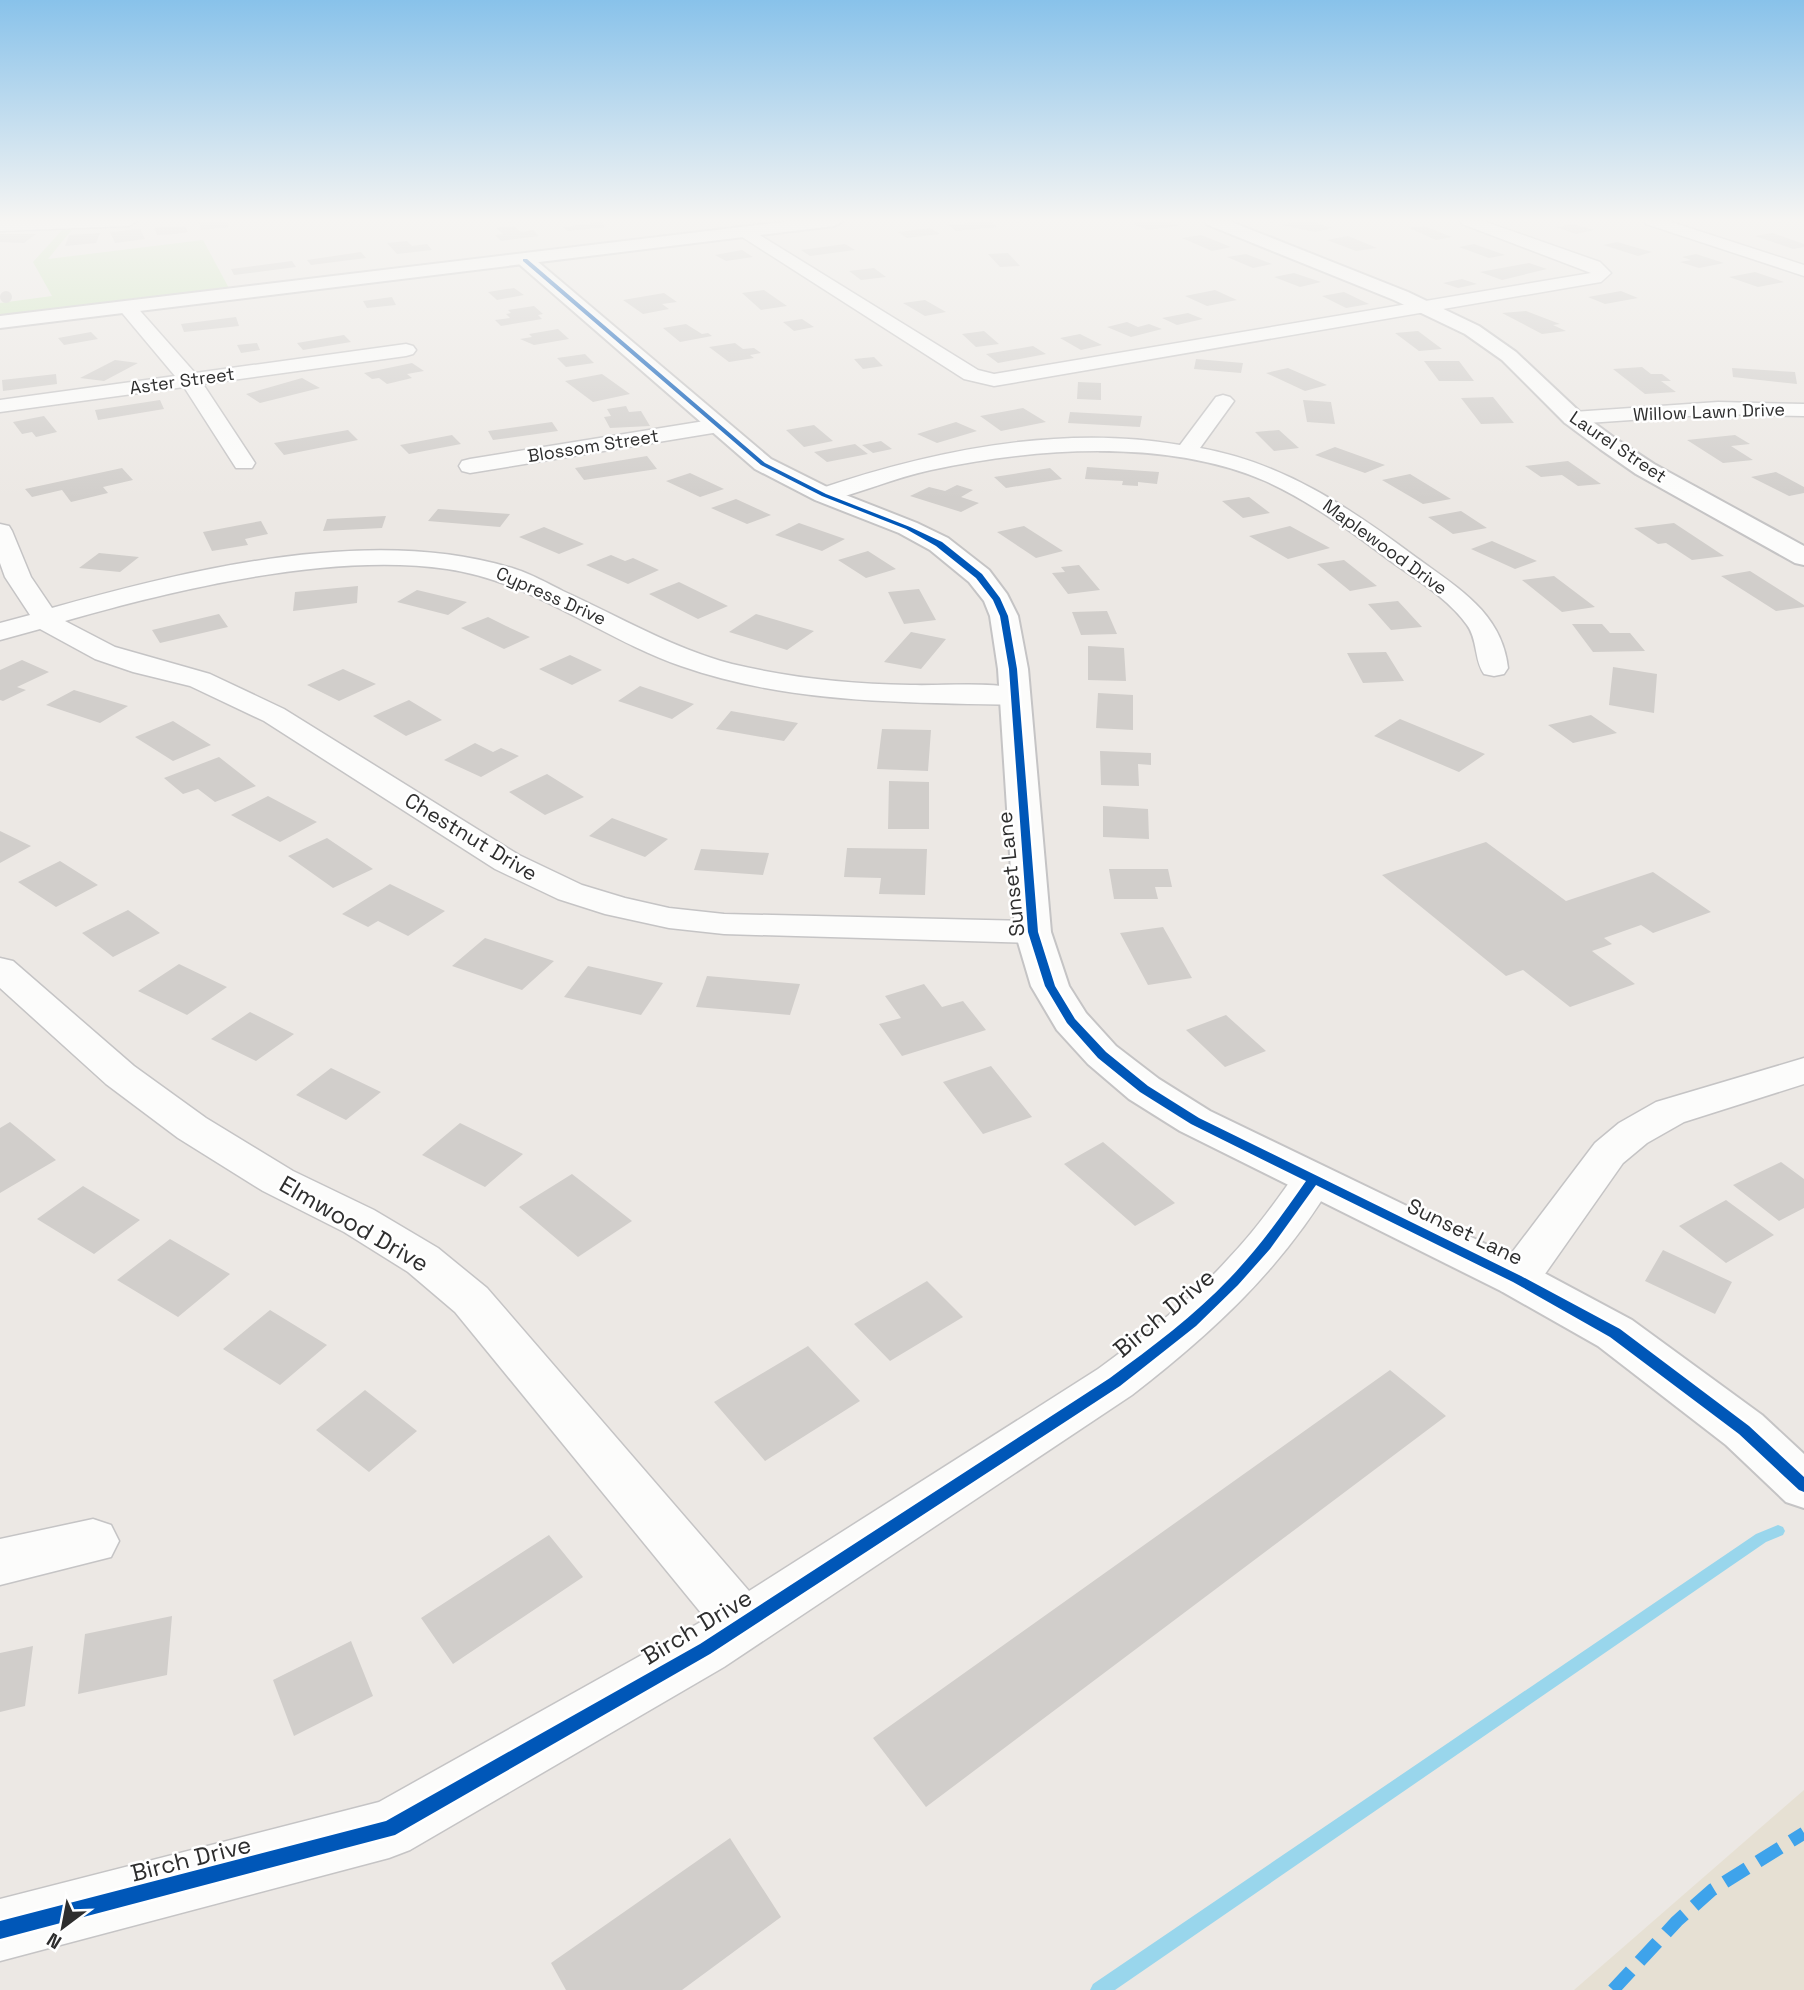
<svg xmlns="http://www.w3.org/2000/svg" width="1804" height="1990" viewBox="0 0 1804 1990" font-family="'Space Grotesk',sans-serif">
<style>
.education{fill:#e6e0d3}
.green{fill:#cee6be}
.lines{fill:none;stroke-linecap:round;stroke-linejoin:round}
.stream{fill:#99d6ec;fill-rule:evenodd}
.building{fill:#d1cecb}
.minor-casing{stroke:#c5c4c5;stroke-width:3}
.tertiary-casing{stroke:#c5c4c5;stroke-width:4}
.secondary-casing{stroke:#c5c4c5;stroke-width:4}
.minor{fill:#fcfcfb;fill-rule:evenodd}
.tertiary{fill:#fcfcfb;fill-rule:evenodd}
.secondary{fill:#fcfcfb;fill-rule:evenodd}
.quiet{stroke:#3ea3eb;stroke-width:13;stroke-dasharray:26 13;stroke-linecap:butt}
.cycleway-casing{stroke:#fff;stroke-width:5}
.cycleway{fill:#0057b8;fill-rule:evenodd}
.labels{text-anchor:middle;stroke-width:5;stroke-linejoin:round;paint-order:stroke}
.far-street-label{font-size:18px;fill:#2e2e2e;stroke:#fff}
.street-label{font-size:21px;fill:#2e2e2e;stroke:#fff}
.near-street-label{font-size:24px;fill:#2e2e2e;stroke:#fff}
</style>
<rect width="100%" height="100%" fill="#ece8e4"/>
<path class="education" d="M1804,1790V1990H1574Z"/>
<path class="green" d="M74,227L48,259L203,240L231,292L0,317V303L52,296L33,262L64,228Z"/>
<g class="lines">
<path class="stream" d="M1778,1525L1783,1527L1785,1531L1783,1535L1766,1542L1115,1990H1090L1093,1984L1756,1534Z"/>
</g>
<path class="building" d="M227,221L229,227L201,230L199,223Z
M990,221L997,227L956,231L949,225Z
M1137,221H1163L1178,226L1148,230L1132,224L1140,222Z
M1302,221H1311L1332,228L1315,232L1281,225Z
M600,222L606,227L568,231L563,227Z
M1574,224L1594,230L1576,234L1556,227Z
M185,226L188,232L175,234L157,235L154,228Z
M514,226L521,232L533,230L539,236L501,241L495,235L503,234L496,228Z
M1424,226L1452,237L1436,240L1409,228Z
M930,228L940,234L907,238L898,232Z
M140,229L145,239L115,243L110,232Z
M100,233L96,243L65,246L69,235Z
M1772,233L1804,244V247L1793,249L1755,236Z
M0,234H36L24,243L0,242Z
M1201,235L1231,247L1212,251L1182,238Z
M1348,236L1377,248L1356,251L1327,240Z
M407,241L412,246L427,244L432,250L397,254L387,243Z
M1617,242L1652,252L1638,256L1603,245Z
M845,244L855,250L810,256L801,250Z
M1474,244L1505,255L1489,258L1459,247Z
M742,250L753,257L726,261L715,255Z
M361,252L366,258L311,265L307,260Z
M1008,253L1020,266L1000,267L988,254Z
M1246,254L1272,264L1253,268L1227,257Z
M1696,254L1724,263L1699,268L1680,262L1691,260L1682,257Z
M292,261L296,267L234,275L231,269Z
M1529,263L1547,269L1502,280L1480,272Z
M874,268L886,277L861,280L849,271Z
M1755,272L1784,282L1758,287L1729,277Z
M1294,273L1321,282L1300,287L1274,277Z
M1462,279L1477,284L1458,288L1443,283Z
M514,288L524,295L497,300L488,292Z
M764,290L787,306L761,310L742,293Z
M1215,290L1237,300L1207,306L1185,296Z
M0 297a6 6 0 1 1 12 0a6 6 0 1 1-12 0Z
M1621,291L1638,298L1605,304L1588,297Z
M1344,292L1369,304L1346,308L1322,296Z
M664,293L677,302L662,304L669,309L643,314L623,300Z
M392,297L396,305L367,308L363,301Z
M925,300L946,312L925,316L903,303Z
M534,306L543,314L538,315L542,319L501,326L495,320L510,318L506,314L511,313L508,310Z
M1526,311L1560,324L1553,325L1566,331L1542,334L1502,313Z
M1188,313L1203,319L1177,325L1162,318Z
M236,317L239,326L184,332L181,324Z
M802,319L814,327L794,331L783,322Z
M1127,322L1138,327L1149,324L1162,329L1131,337L1107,327Z
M686,324L702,334L708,333L712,336L680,342L663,328Z
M558,329L569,339L534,345L520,339L532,337L529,334Z
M984,331L999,344L976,347L962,334Z
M1418,331L1442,349L1419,351L1395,333Z
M91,332L98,339L64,345L58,338Z
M1080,334L1102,345L1081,350L1060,338Z
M344,335L351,342L303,350L297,343Z
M257,343L260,350L241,353L237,345Z
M735,343L743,349L754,348L761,353L750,355L754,358L729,362L709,347Z
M1033,346L1046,354L998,363L986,354Z
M585,354L594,363L566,367L557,358Z
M874,357L883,366L863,369L854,359Z
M1196,359L1243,363L1241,373L1194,369Z
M115,360L138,363L104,381L80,378Z
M1424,361H1459L1474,381H1439Z
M412,363L424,371L407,374L412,378L387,384L379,378L372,379L364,373Z
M1642,367L1651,374H1662L1671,381H1661L1676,392L1645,394L1613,369Z
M1288,368L1327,385L1305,391L1266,373Z
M1732,368L1795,372L1797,384L1733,377Z
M56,374L57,384L3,391L2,380Z
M602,374L630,394L593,402L565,381Z
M302,378L320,388L260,403L246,394Z
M1078,382L1101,383V400L1077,399Z
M1493,397L1514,423L1481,424L1461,398Z
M160,400L164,409L98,420L95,410Z
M1303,400L1331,402L1335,424L1307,422Z
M626,406L629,412L641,411L650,426L610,428L604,417L611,416L607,409Z
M1023,408L1046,422L1001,431L980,416Z
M1070,412L1142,416L1140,427L1068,423Z
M44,416L57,432L36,437L32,432L22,434L13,422Z
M552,422L558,431L493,440L488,431Z
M956,422L977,431L937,443L917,434Z
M814,425L833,441L804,447L786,430Z
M348,430L358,440L284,455L274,443Z
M1279,430L1299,448L1274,451L1255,432Z
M452,435L461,444L409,454L400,445Z
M1735,435L1750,444L1731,446L1753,460L1723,463L1687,440Z
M881,441L892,449L873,453L862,445Z
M855,444L868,454L827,462L814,452Z
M1335,447L1385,465L1365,473L1315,455Z
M647,456L657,469L584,480L575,468Z
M1568,461L1601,484L1578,486L1562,475L1541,477L1525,466Z
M1087,467L1159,472L1157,484L1138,482V486L1122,485L1123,481L1085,479Z
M122,468L133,480L103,487L108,493L71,502L62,490L32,497L25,489Z
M1050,468L1062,479L1006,488L994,477Z
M1776,472L1804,487V493L1789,496L1751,477Z
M690,473L724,489L700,497L666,481Z
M1410,474L1451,499L1423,504L1382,480Z
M957,485L973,490L961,497L979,503L961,512L910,496L929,487L945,491Z
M1249,497L1270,513L1243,518L1222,501Z
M736,499L771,515L747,524L711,508Z
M438,509L510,514L500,527L428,521Z
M1461,511L1487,528L1453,534L1428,517Z
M386,516L382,528L323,531L327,519Z
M261,521L268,534L245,539L248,545L212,551L203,532Z
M799,523L845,539L822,551L775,535Z
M1674,523L1724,556L1692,560L1666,543L1658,544L1634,528Z
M1024,526L1063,551L1036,558L997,532Z
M1290,526L1330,548L1288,559L1249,536Z
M544,527L584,544L559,554L519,537Z
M1492,541L1537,561L1515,569L1471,549Z
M868,551L896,569L866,578L838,560Z
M99,553L139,557L120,572L79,568Z
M611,555L625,561L633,558L659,570L628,584L586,565Z
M1344,560L1377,586L1350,591L1317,564Z
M1079,565L1100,590L1068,594L1052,573L1065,572L1061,567Z
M1750,571L1804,605V607L1776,611L1721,576Z
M1554,576L1595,607L1562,612L1522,580Z
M679,582L728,606L698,619L649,594Z
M358,586L357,603L293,611L295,592Z
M919,589L936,620L904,624L888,592Z
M417,590L467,602L448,615L397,602Z
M1398,601L1422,627L1391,630L1368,604Z
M1107,611L1117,634L1081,635L1072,612Z
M219,614L228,627L160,643L152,630Z
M756,614L814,631L787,650L729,632Z
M488,617L506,626L530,637L504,649L461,628Z
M1572,624H1602L1610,633H1630L1645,651L1593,652Z
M911,632L946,639L921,669L884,662Z
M1088,646L1124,648L1126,681L1088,680Z
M1386,652L1404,681L1363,683L1347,653Z
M570,655L602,670L572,685L539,669Z
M22,660L49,672L17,687L26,690L3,701L0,700V670Z
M1613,667L1657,674L1654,713L1609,705Z
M343,669L376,684L339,701L307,685Z
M640,686L694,704L672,719L618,701Z
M74,690L128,706L100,723L46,705Z
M1098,693L1133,695V730L1096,728Z
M409,700L442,720L406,736L373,716Z
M731,711L798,723L784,741L716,729Z
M1591,715L1617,733L1573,743L1548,725Z
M1400,719L1485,754L1459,772L1374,736Z
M173,721L211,745L173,761L135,737Z
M882,729L931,730L928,771L877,769Z
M475,743L493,752L501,748L519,756L481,777L444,760Z
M1100,751L1151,753V765L1138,764L1139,786L1101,785Z
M219,757L256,786L215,802L198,789L183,794L164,778Z
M547,774L584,797L545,815L509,792Z
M889,781L929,782V829H888Z
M268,796L317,822L280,842L231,815Z
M1103,806L1148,809L1149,839L1103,837Z
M612,818L668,839L645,857L589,836Z
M0,831L31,846L0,863Z
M327,838L373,869L333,888L288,856Z
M1486,842L1566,901L1653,872L1711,912L1653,933L1641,925L1604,938L1612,944L1592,951L1635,984L1570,1007L1523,970L1506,976L1382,875Z
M847,848L927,849L925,895L879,894L881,878L844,877Z
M701,849L769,853L763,875L694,870Z
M60,861L98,885L56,907L18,882Z
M1109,869H1168L1172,887H1155L1158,899H1114Z
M390,884L445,911L408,936L378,921L368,927L342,914Z
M128,910L160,933L113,957L82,933Z
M1163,927L1192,978L1148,985L1120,933Z
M485,938L554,961L522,990L452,966Z
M179,964L227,987L187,1015L138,991Z
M588,966L663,983L641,1015L564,997Z
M707,976L800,984L790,1015L696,1007Z
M924,984L942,1007L963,1001L986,1030L902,1056L879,1024L901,1018L885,996Z
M250,1012L294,1034L256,1061L211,1039Z
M1226,1015L1266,1051L1225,1067L1186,1030Z
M991,1066L1032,1117L983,1134L943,1082Z
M331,1068L381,1092L346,1120L296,1095Z
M10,1122L56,1160L0,1193V1128Z
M460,1123L523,1154L485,1187L422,1155Z
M1103,1142L1175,1203L1135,1226L1064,1164Z
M1781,1162L1804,1179V1208L1779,1221L1733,1185Z
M572,1174L632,1221L578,1257L519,1207Z
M83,1186L140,1220L94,1254L37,1219Z
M1726,1200L1774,1235L1726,1263L1679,1226Z
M170,1239L230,1274L178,1317L117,1280Z
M1663,1250L1732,1282L1715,1314L1645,1281Z
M927,1281L963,1317L890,1361L854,1324Z
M270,1310L327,1345L280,1385L223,1349Z
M808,1346L860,1401L765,1461L714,1402Z
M1390,1370L1446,1416L926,1807L873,1738Z
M365,1390L417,1431L369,1472L316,1430Z
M549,1535L583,1577L453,1664L421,1618Z
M172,1616L167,1675L78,1694L85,1634Z
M351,1641L373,1696L294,1736L273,1680Z
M33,1646L25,1706L0,1712V1653Z
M730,1838L781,1917L682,1990H566L551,1963Z"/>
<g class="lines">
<defs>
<path id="minor" d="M0,221H137L129,226L0,231Z
M1460,221H1483L1600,262L1611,273L1601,282L1595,283L994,386L964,379L736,233L744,228L750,229L978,370L994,374L1591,273L1462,224Z
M1644,221H1668L1804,265V276L1646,224Z
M127,302L134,304L195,373L406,344L413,346L416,350L413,354L406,356L203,384L255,463L252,468H236L184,387L0,412V400L175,376L118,308Z
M1223,395L1230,397L1234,401L1200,448C1284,463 1350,508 1417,558C1458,588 1502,613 1508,668L1504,674L1494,676L1484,674C1474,660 1478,640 1467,625C1445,594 1406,574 1377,551C1342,525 1305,499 1265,481C1166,438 1034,448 931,470C894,478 860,493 824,502L816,500L812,495L816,490C930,451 1059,424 1180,445L1216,397Z
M1718,402L1804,404V416L1718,414L1573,424L1565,423L1562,418L1565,413L1573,412Z
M717,419L725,421L728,426L725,431L470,473L462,471L459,466L462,461L470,459Z
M0,524L9,526L12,531L31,577L52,608C191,569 374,524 515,569C531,574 547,583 563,591C618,616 674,649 732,664C791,678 850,684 910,685C947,686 990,681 1026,690L1030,696L1026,702L1016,705C903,702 789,704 681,666C601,638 531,581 447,569C332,552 176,589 65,621L115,647L210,674L284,709L519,855L582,885L625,898L669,908L724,914L1033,921L1045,925L1051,932L1045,939L1033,943L724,934L669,928L605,914L558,899L495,869L264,721L190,686L133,672L95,659L40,629L0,640V623L30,615L5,577L0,563Z
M0,958L13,961L134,1066L206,1118L293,1171L374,1210L438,1248L487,1288L749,1591L1098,1369C1144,1335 1191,1301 1229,1258C1255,1231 1277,1200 1298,1170L1313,1165L1328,1170L1334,1180C1283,1268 1211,1334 1132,1395L724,1667L410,1850L389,1858L0,1961V1899L379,1802L706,1619L455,1312L408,1272L344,1232L263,1191L178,1138L106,1084L0,988Z
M1804,1058V1084L1684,1122L1647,1143L1623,1163L1533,1291L1517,1296L1501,1291L1495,1279L1501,1267L1595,1143L1619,1123L1656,1102Z
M93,1519L111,1525L119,1541L111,1557L0,1585V1539Z"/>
<path id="tertiary" d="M1205,221H1229L1408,292L1479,326L1516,352L1581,413L1616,439L1654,464L1804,546V565L1795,563L1636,474L1600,449L1565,423L1502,360L1465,334L1394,300L1208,225Z
M525,255L531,256L771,459L833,490L917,523L948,538L989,570L1007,594L1018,616L1028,669L1051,932L1069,986L1086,1013L1116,1046L1159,1079L1210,1111L1533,1267L1632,1320L1762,1415L1804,1454V1508L1786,1502L1726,1445L1598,1346L1501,1291L1180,1131L1129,1099L1088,1064L1057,1030L1031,986L1015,932L998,669L990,616L984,601L969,582L930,550L899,533L815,500L755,469L519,264L516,260Z"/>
<path id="secondary" d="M792,221H843L834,226L0,328V316Z"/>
</defs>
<use href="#minor" class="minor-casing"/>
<use href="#tertiary" class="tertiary-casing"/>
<use href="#secondary" class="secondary-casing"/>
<use href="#minor" class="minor"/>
<use href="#tertiary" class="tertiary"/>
<use href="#secondary" class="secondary"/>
<path class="quiet" d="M1613,1990L1677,1921L1712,1890L1804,1833"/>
<defs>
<path id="cycleway" d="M523,259H527L765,463L826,494L910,527L942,542L982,574L1000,598L1008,616L1017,669L1038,932L1055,986L1075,1019L1106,1052L1148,1086L1199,1118L1521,1276L1620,1329L1749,1426L1804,1477V1492L1799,1490L1739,1434L1610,1337L1513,1282L1316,1185L1270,1249L1238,1285L1196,1326L1120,1386L710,1654L395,1835L0,1939V1921L386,1821L700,1644L1110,1378C1152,1347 1194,1316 1230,1278C1259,1248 1283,1214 1306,1181L1191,1124L1140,1092L1098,1058L1067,1023L1045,986L1028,932L1009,669L1000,616L993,600L976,578L936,546L906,529L822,496L761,465L523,261Z"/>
</defs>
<use href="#cycleway" class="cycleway-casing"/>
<use href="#cycleway" class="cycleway"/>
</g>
<linearGradient id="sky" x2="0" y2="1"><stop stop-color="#88c2ea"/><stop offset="0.44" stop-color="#f6f5f3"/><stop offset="1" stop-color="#f6f5f3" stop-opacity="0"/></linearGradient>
<rect width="1804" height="499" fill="url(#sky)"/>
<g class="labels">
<g class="far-street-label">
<text transform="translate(182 381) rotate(-8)" y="6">Aster Street</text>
<text transform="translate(1709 412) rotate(-2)" y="6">Willow Lawn Drive</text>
<text transform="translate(593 446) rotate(-9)" y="6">Blossom Street</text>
<text transform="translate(1618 447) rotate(34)" y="6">Laurel Street</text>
<text transform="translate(1385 547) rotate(36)" y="6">Maplewood Drive</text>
<text transform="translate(551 596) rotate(24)" y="6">Cypress Drive</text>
</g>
<g class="street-label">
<text transform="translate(471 837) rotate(31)" y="7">Chestnut Drive</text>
<text transform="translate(1011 874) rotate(-96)" y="7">Sunset Lane</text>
<text transform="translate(1465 1232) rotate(26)" y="7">Sunset Lane</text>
</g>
<g class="near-street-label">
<text transform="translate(354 1224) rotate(30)" y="8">Elmwood Drive</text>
<text transform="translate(1164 1313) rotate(-40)" y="8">Birch Drive</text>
<text transform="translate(697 1627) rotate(-31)" y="8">Birch Drive</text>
<text transform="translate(191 1859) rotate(-14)" y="8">Birch Drive</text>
</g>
</g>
<g transform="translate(63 1927) rotate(212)" stroke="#ffffff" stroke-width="5" paint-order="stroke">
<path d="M0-5L12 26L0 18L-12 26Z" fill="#2e2e2e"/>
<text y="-10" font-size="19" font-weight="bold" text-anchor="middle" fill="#2e2e2e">N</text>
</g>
</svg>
